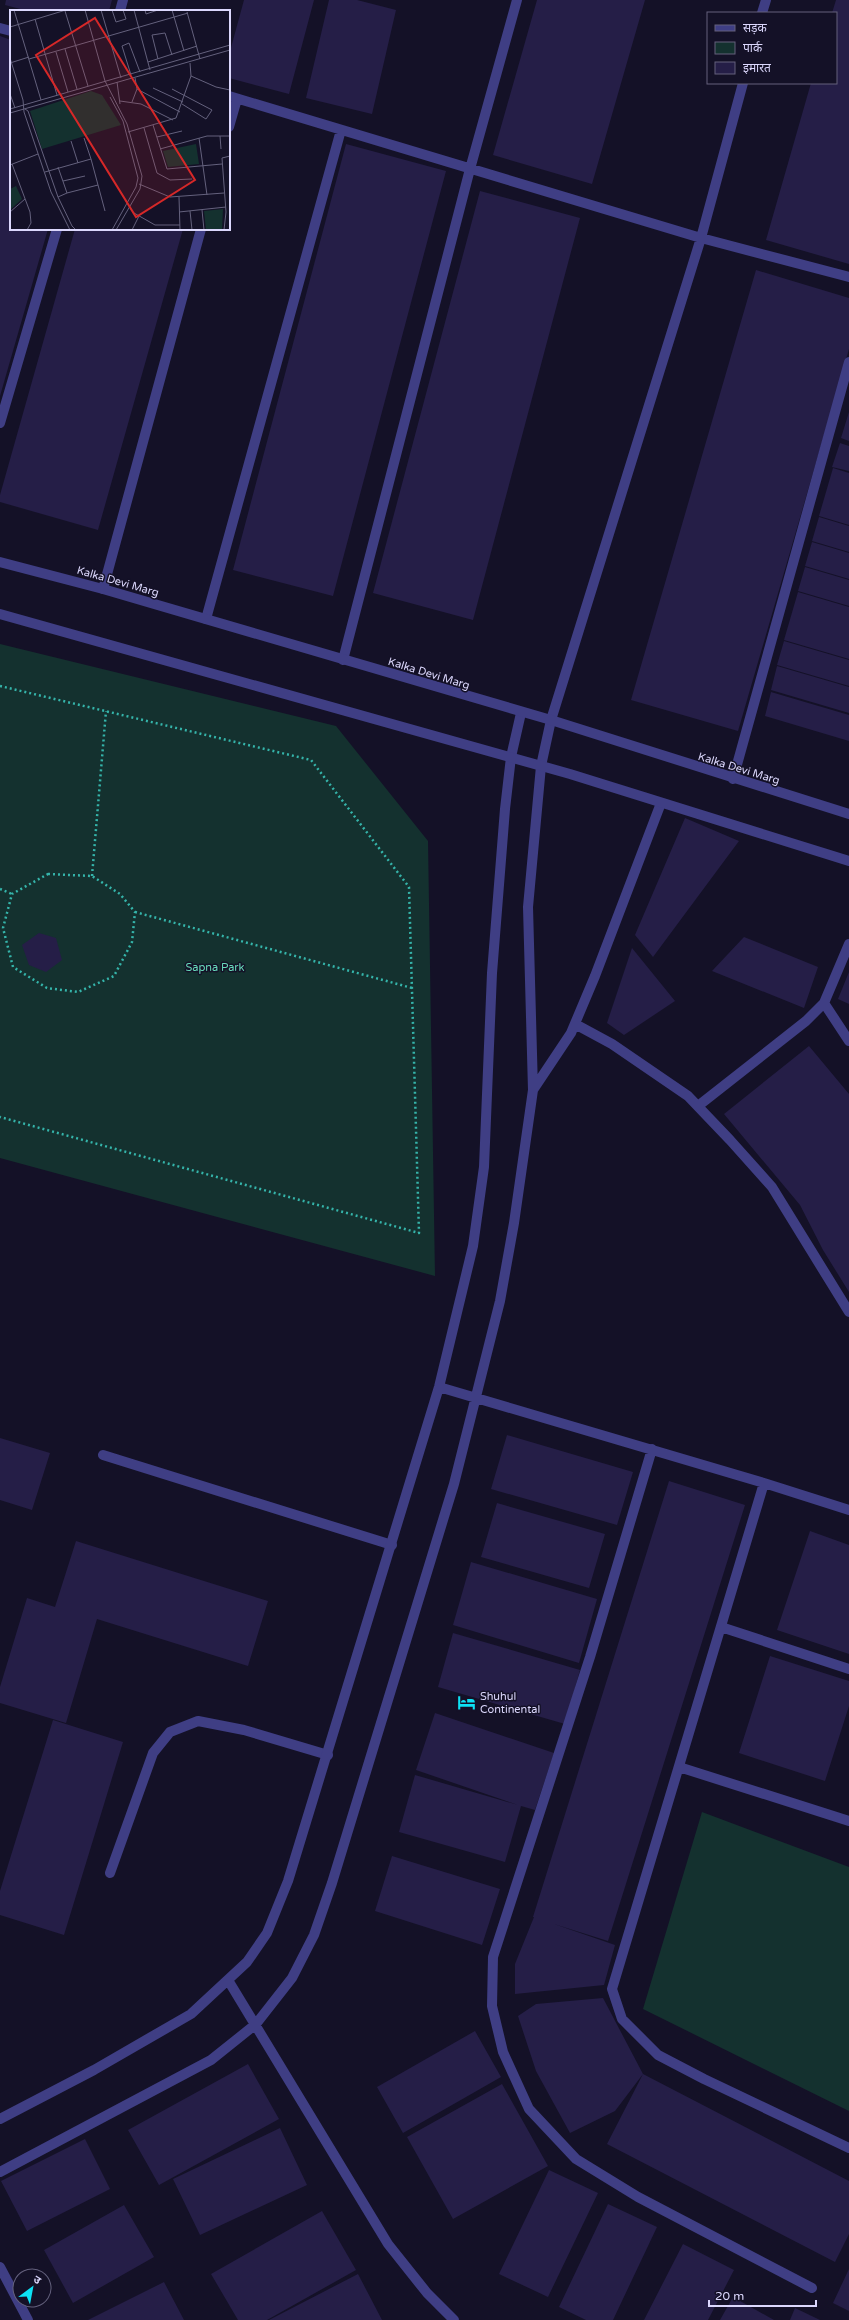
<svg xmlns="http://www.w3.org/2000/svg" width="849" height="2320" viewBox="0 0 849 2320" font-family="'Varela Round','Noto Sans Devanagari',sans-serif">
<style>
.green{fill:#14312f}
.building{fill:#251e47}
.lines{fill:none;stroke-linecap:round;stroke-linejoin:round}
.path{stroke:#35b4aa;stroke-width:2.5;stroke-dasharray:2 3;stroke-linecap:butt}
.service{stroke:#3f3e84;stroke-width:10}
.minor{stroke:#3f3e84;stroke-width:10}
.tertiary{stroke:#3f3e84;stroke-width:10}
.labels{text-anchor:middle;stroke-width:3;stroke-linejoin:round;paint-order:stroke}
.street-label{font-size:11px;fill:#dcd8fd;stroke:#141127}
.park-label{font-size:11px;fill:#67dbbb;stroke:#141127}
.poi-label{font-size:11px;fill:#dcd8fd;stroke:#141127;text-anchor:start}
.inset-road{fill:none;stroke:#64617d;stroke-width:1}
.view{fill:#d62828;fill-opacity:0.15;stroke:#d62828;stroke-width:2}
.inset-edge{fill:none;stroke:#dcd8fd;stroke-width:2}
</style>
<rect width="100%" height="100%" fill="#141127"/>
<path class="green" d="M0,644L336,726L428,841L435,1276L0,1158Z
M702,1812L849,1867V2111L643,2009Z"/>
<path class="building" d="M6,0H112L109,11H28L5,5Z
M244,0H314L289,94L229,78V55Z
M329,0H357L396,10L372,114L306,98Z
M537,0H645L592,184L493,155Z
M836,0H849V264L766,240L811,83H836V13H832Z
M0,36L11,40V229H48L0,396Z
M346,144L446,171L333,596L233,570Z
M480,191L580,218L473,620L373,593Z
M75,229H183L98,530L0,502V495Z
M756,270L849,298V349L738,731L631,700Z
M849,412V441L841,438Z
M840,443L849,446V471L832,467Z
M833,468L849,473V525L819,516Z
M819,517L849,526V552L812,541Z
M812,542L849,553V579L805,566Z
M805,567L849,580V606L798,591Z
M798,592L849,607V659L784,640Z
M784,641L849,660V686L777,665Z
M777,666L849,687V713L771,690Z
M771,692L849,715V741L765,716Z
M685,818L739,841L653,957L635,935Z
M39,933L56,938L62,960L46,972L29,965L22,945Z
M744,937L818,967L804,1008L712,971Z
M632,948L675,1001L624,1035L607,1023Z
M849,972V1004L838,999Z
M809,1046L849,1094V1292L823,1250L800,1205L724,1114Z
M507,1435L633,1472L617,1525L491,1489Z
M0,1438L50,1453L32,1510L0,1500Z
M669,1481L745,1505L608,1941L554,1924L615,1945L604,1985L515,1994V1964L534,1917H533Z
M497,1503L605,1534L589,1588L481,1557Z
M810,1531L849,1545V1654L777,1630Z
M76,1541L268,1601L248,1666L97,1619L66,1723L0,1703V1687L27,1598L55,1607Z
M471,1562L597,1599L579,1663L453,1625Z
M453,1633L580,1670L565,1724L438,1687Z
M770,1656L849,1681V1706L825,1781L739,1753Z
M435,1713L554,1753L535,1810L521,1806L505,1862L399,1832L415,1775L518,1805L416,1770Z
M53,1720L123,1742L64,1935L0,1915V1891Z
M392,1856L500,1889L482,1945L375,1911Z
M603,1998L643,2074L615,2111L570,2133L536,2071L518,2016L536,2004Z
M475,2031L501,2077L403,2133L377,2087Z
M248,2064L279,2119L159,2185L128,2130Z
M643,2074L849,2181V2234L835,2262L607,2144Z
M502,2084L548,2166L453,2219L407,2137Z
M280,2128L307,2185L200,2235L173,2179Z
M85,2139L110,2189L27,2231L1,2181Z
M549,2170L598,2193L548,2297L499,2274Z
M608,2204L657,2227L613,2320H586L559,2307Z
M124,2205L154,2257L73,2303L44,2250Z
M322,2211L356,2270L267,2320H238L211,2274Z
M683,2244L734,2270L708,2320H644Z
M849,2269V2311L833,2303Z
M358,2274L382,2320H269Z
M164,2282L184,2320H88Z
M733,2297L774,2320H720Z
M795,2308L820,2320H790Z"/>
<g class="lines">
<path class="path" d="M0,686L311,760L409,887L419,1233L0,1117
M48,874L92,876L120,894L135,912L132,942L114,976L78,992L47,988L13,967L3,928L12,894Z
M92,876L106,711
M0,889L12,894
M135,912L412,988"/>
<path class="service" d="M103,1455L392,1545
M110,1873L153,1753L170,1732L198,1721L244,1730L328,1755"/>
<path class="minor" d="M120,11L123,0
M762,13L766,0
M0,28L11,31
M229,96L701,238L849,277
M229,127L237,99
M0,423L57,229
M103,589L201,229
M206,619L341,130
M343,660L470,169L517,0
M733,779L849,362
M824,1003L849,1041
M575,1024L612,1044L688,1096L730,1140L772,1187L849,1312
M533,1090L571,1033L595,976L661,803
M698,1106L806,1021L824,1003L849,944
M439,1387L764,1483L849,1510
M652,1449L590,1657L493,1957L492,2006L503,2052L529,2109L576,2159L638,2197L812,2288
M764,1483L612,1989L622,2019L658,2055L704,2079L849,2148
M721,1627L849,1669
M679,1767L849,1821
M228,1980L388,2244L427,2293L454,2320
M0,2119L94,2070L191,2014L247,1962L267,1933L288,1881L439,1387L473,1246L484,1167L492,973L505,809L511,757L521,713
M0,2172L211,2060L256,2024L292,1978L314,1935L332,1883L454,1484L500,1301L514,1223L533,1090L528,907L541,766L551,720L701,238L743,83
M0,2267L28,2320"/>
<path class="tertiary" d="M0,562L103,589L551,720L849,814
M0,614L570,774L849,861"/>
</g>
<defs>
<symbol id="hotel-bare" viewBox="-9 -9 18 18"><path d="M-6-4.5h1.5V1H6V5H4.5V3h-9V5H-6ZM-4 0a1.8 1.8 0 1 1 3.6 0ZM.5 0V-2.5h3Q6-2.5 6 0Z" fill="#0de2f5" stroke="#141127" stroke-width="2.5" paint-order="stroke"/></symbol>
</defs>
<g fill-rule="evenodd">
<use href="#hotel-bare" x="454" y="1690" width="25" height="25"/>
</g>
<g class="labels">
<g class="street-label">
<text transform="translate(118 581) rotate(16)" y="4">Kalka Devi Marg</text>
<text transform="translate(429 673) rotate(17)" y="4">Kalka Devi Marg</text>
<text transform="translate(739 768) rotate(17)" y="4">Kalka Devi Marg</text>
</g>
<g class="park-label">
<text x="215" y="971">Sapna Park</text>
</g>
<g class="poi-label">
<text x="480" y="1700">Shuhul<tspan x="480" dy="13">Continental</tspan></text>
</g>
</g>
<g transform="translate(10 10)">
<rect width="220" height="220" fill="#141127"/>
<path d="M81,81L92,85L111,115L32,139L20,101ZM186,134L189,154L158,157L153,141ZM6,176L12,189L0,200V179ZM213,199L212,220H196L194,201Z" fill="#14312f"/>
<path class="inset-road" d="M4,0L31,90M75,0L95,71L117,114L132,166L130,179L106,220M91,0L111,68M102,0L106,12L116,9L113,0M124,0L140,60M135,0L136,4L148,0M162,0L174,41M55,1L78,76M177,2L190,49M25,9L47,85M0,17L56,0M55,39L67,79M46,42L58,82M0,48L13,90L14,102L41,182L60,220M19,49L178,3M148,49L142,25L155,23L162,45M138,52L187,36M0,53L19,47M121,65L112,36L119,33L130,62M181,66L206,77L220,80M107,72L110,94M143,78L173,92M127,79L170,102M162,79L202,100L196,109L172,94M0,84L5,98M100,87L113,111L128,168L126,177L102,220M110,91L131,94L163,110M122,92L127,79L125,68M0,99L220,35M15,99L18,101L48,187L62,216L66,220M0,103L220,40M143,115L157,159L212,154M134,118L147,163L160,170L182,169M118,122L166,108L181,66L180,53M210,126L211,139M147,127L172,121M189,128L197,185M61,131L68,153M150,139L197,126H220M81,149L95,201M2,154L20,202L21,213L17,220M0,155L28,144M35,162L81,149L74,128M53,171L75,166M129,174L160,187L214,183M57,183L88,175M48,187L57,183L48,157M169,187L170,220M192,200L194,220M180,201L182,220M0,202L15,189M169,202L216,197M124,203L145,215H170M122,220L129,206M214,220L216,202L212,148L220,146"/>
<path class="view" d="M85,8L185,170L126,207L26,45Z"/>
<rect width="220" height="220" class="inset-edge"/>
</g>
<rect x="707" y="12" width="130" height="72" fill="#141127" stroke="#64617d"/>
<rect x="715" y="25" width="20" height="6" fill="#3f3e84" stroke="#64617d"/>
<text x="743" y="32" font-size="12" fill="#dcd8fd">सड़क</text>
<rect x="715" y="42" width="20" height="12" fill="#14312f" stroke="#64617d"/>
<text x="743" y="52" font-size="12" fill="#dcd8fd">पार्क</text>
<rect x="715" y="62" width="20" height="12" fill="#251e47" stroke="#64617d"/>
<text x="743" y="72" font-size="12" fill="#dcd8fd">इमारत</text>
<g transform="translate(32 2288) rotate(32)"><circle r="19" fill="#141127" stroke="#64617d"/>
<path d="M0-3L7 15L0 10L-7 15Z" fill="#0de2f5"/>
<text y="-6" font-size="11" font-weight="bold" text-anchor="middle" fill="#dcd8fd">उ</text>
</g>
<path d="M709 2300v6h107v-6" fill="none" stroke="#dcd8fd" stroke-width="2"/>
<text x="715" y="2300" font-size="12" fill="#dcd8fd" stroke="#141127" stroke-width="3" paint-order="stroke">20 m</text>
</svg>
